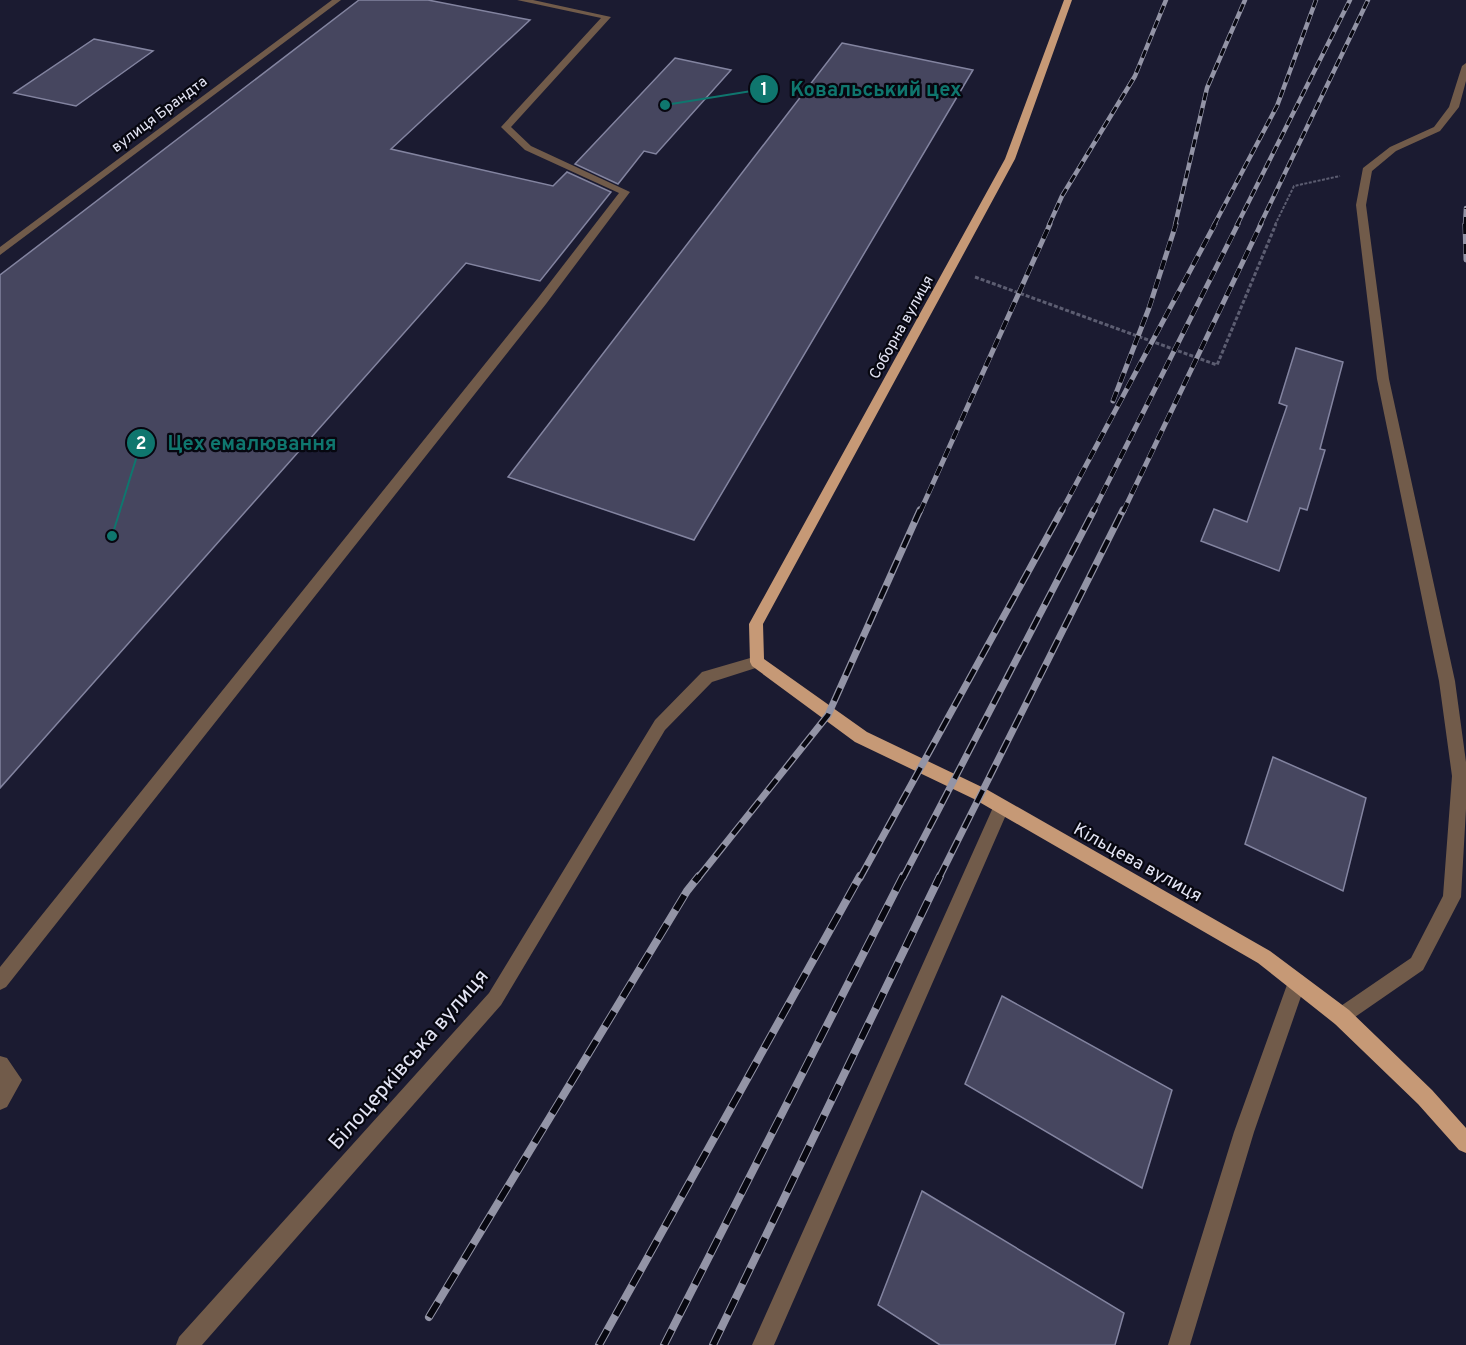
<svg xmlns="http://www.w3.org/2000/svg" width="1466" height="1345" viewBox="0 0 1466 1345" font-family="Overpass,sans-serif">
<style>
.building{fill:#46465f;stroke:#8384a0;stroke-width:1.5}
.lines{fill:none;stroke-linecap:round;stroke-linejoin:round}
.path-far1{stroke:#5c5d71;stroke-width:2;stroke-dasharray:3 1.5;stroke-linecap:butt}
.path{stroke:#5c5d71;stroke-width:3;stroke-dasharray:4 2;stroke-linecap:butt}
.minor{fill:#715b4a;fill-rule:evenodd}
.major{fill:#c69976;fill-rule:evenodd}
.rail-far3-casing{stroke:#9394a6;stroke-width:4.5}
.rail-far2-casing{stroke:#9394a6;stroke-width:5}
.rail-far1-casing{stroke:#9394a6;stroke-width:7}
.rail-casing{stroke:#9394a6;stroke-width:8}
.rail-far3{stroke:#070710;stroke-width:3;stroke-dasharray:8;stroke-linecap:butt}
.rail-far2{stroke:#070710;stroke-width:4;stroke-dasharray:10;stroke-linecap:butt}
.rail-far1{stroke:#070710;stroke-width:4.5;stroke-dasharray:14;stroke-linecap:butt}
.rail{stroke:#070710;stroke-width:6;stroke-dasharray:17;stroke-linecap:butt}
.labels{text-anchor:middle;stroke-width:4.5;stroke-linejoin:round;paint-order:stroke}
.far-street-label{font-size:15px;fill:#e3e4f4;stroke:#070710}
.street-label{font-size:18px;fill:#e3e4f4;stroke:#070710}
.near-street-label{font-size:21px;fill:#e3e4f4;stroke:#070710}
.leader{fill:none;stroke:#0f766e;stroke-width:2}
.callout-dot{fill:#0f766e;stroke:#070710;stroke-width:2}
.mark-label{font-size:18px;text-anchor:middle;font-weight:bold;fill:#fff}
.callout-label{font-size:20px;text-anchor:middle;font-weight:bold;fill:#0f766e;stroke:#070710;stroke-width:4.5;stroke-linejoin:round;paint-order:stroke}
</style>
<rect width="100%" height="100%" fill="#1b1b31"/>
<path class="building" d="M359,0H428L530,20L391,149L553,186L567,172L611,192L540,281L466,263L0,788V275Z
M94,39L153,51L76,106L14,93Z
M842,43L973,70L694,540L508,477Z
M675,58L731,70L656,154L644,151L618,184L575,164Z
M1296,348L1343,362L1320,449L1325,450L1307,510L1300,508L1279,571L1201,541L1214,509L1247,522L1287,406L1279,403Z
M1273,757L1366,798L1343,891L1245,844Z
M1002,996L1172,1090L1142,1188L965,1084Z
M922,1191L1124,1313L1115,1345H940L878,1305Z"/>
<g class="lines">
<path class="path-far1" d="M1275,225L1294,186L1340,176"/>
<path class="path" d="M975,277L1217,365L1276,224"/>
<path class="minor" d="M332,0H341L0,255V247Z
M517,0H533L611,17L511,127L531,146L630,192L546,304L6,987L0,990V967L538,298L619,193L525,150L501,127L601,18Z
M1466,63V81L1459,107L1440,131L1396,151L1372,171L1366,205L1389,379L1455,681L1466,762V809L1461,897L1423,970L1342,1026L1335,1024L1333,1017L1335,1010L1411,958L1443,896L1452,776L1439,681L1377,379L1356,205L1363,168L1390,147L1434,127L1449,107L1462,66Z
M757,656L762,658L764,662L762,666L712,682L665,730L501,1005L202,1345H176L179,1337L489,993L655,720L702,672Z
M1001,800L1007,803L1009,808L774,1345H752L995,803Z
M1297,973L1303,976L1306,982L1254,1132L1190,1345H1168L1234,1132L1288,982L1291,976Z
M0,1056L7,1058L22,1080L7,1107L0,1110Z"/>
<path class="major" d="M1064,0H1072L1015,159L763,624L764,659L867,732L986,789L1270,951L1349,1010L1432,1090L1466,1128V1153L1459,1150L1418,1104L1335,1024L1258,963L974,799L855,742L752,666L750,662L749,624L1005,159Z"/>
<defs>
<path id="rail-far3" d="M1049,225L1062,196L1135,76L1166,0
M1175,225L1207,88L1245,0
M1214,225L1277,106L1316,0
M1237,225L1350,0
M1260,225L1368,0
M1465,225L1466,208"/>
<path id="rail-far2" d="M1465,224L1466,260
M1113,401L1149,308L1176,224
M920,512L1050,224
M1061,512L1215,224
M1093,512L1238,224
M1123,512L1261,224"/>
<path id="rail-far1" d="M698,878L828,715L920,510
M860,878L1062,510
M903,878L1094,510
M939,878L1123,510"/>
<path id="rail" d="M429,1317L687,891L699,876
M599,1345L860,876
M664,1345L903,876
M713,1345L940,876"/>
</defs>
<use href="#rail-far3" class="rail-far3-casing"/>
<use href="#rail-far2" class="rail-far2-casing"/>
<use href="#rail-far1" class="rail-far1-casing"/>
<use href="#rail" class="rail-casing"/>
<use href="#rail-far3" class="rail-far3"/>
<use href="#rail-far2" class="rail-far2"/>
<use href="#rail-far1" class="rail-far1"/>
<use href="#rail" class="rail"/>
</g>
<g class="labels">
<g class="far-street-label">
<text transform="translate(159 114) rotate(-37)" y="5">вулиця Брандта</text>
<text transform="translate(901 327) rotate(-61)" y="5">Соборна вулиця</text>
</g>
<g class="street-label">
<text transform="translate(1138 862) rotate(29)" y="6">Кільцева вулиця</text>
</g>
<g class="near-street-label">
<text transform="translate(408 1059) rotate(-49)" y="7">Білоцерківська вулиця</text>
</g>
</g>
<path class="leader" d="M665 105L764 89M112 536L141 443"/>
<g class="callout-dot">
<circle cx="665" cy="105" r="6"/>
<circle cx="112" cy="536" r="6"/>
<circle cx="764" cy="89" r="15"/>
<circle cx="141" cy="443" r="15"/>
</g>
<g class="mark-label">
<text x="764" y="95">1</text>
<text x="141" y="449">2</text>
</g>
<g class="callout-label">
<text x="876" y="96">Ковальський цех</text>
<text x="252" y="450">Цех емалювання</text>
</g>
</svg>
